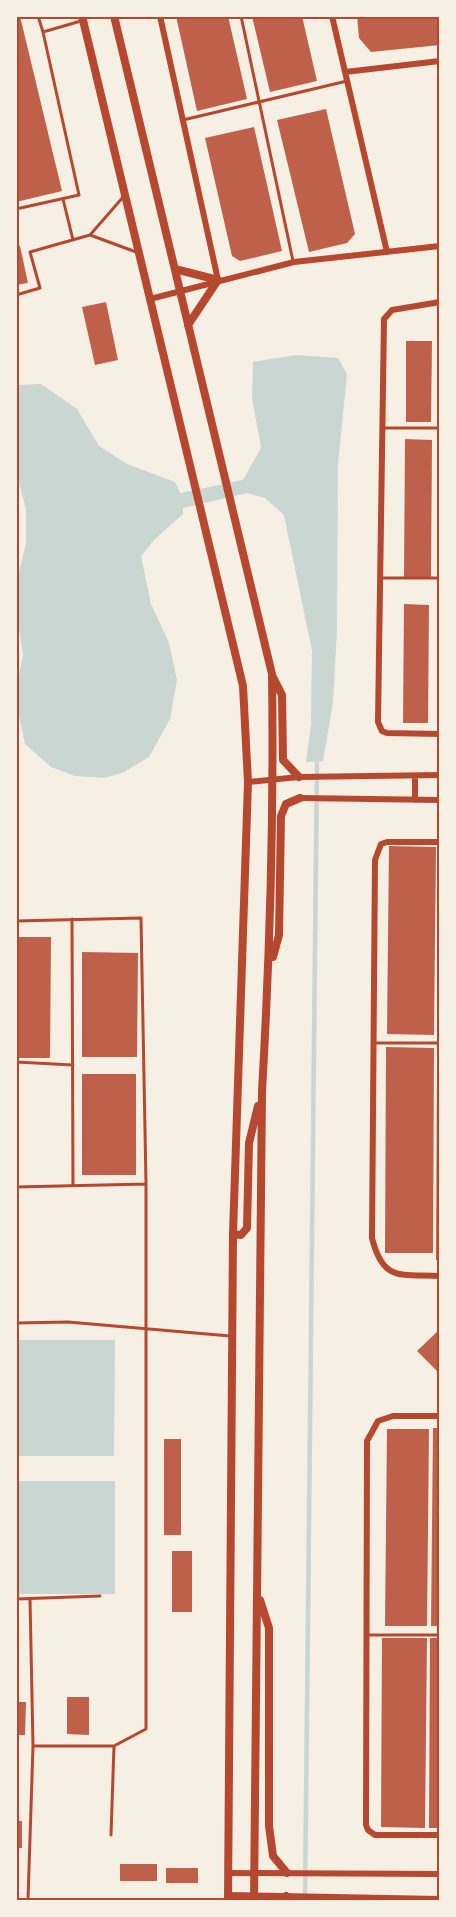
<svg xmlns="http://www.w3.org/2000/svg" width="456" height="1917" viewBox="0 0 456 1917" font-family="'Public Sans',sans-serif">
<style>
.water{fill:#c9d6d2}
.lines{fill:none;stroke-linecap:round;stroke-linejoin:round}
.stream{stroke:#c9d6d2;stroke-width:4.5}
.building{fill:#bf614a}
.service{stroke:#b5482f;stroke-width:3}
.minor{stroke:#b5482f;stroke-width:6}
.tertiary{stroke:#b5482f;stroke-width:8}
.neatline{fill:none;stroke:#b5482f;stroke-width:2}
</style>
<rect width="100%" height="100%" fill="#f6efe4"/>
<path class="water" d="M296,355L338,358L347,374L338,464L337,629L333,702L323,761L306,762L311,724L312,651L284,515L265,498L247,493L183,508V514L155,539L141,556L151,604L169,643L177,680L170,719L149,757L124,772L105,778L75,776L51,767L25,744L16,701L17,684L23,655L17,618V580L26,543V509L17,475L16,385L41,384L77,409L99,446L127,464L175,482L180,493L243,480L261,448L252,398L253,362Z
M17,1340H115L114,1456H17Z
M17,1481H115V1594H17Z"/>
<g class="lines">
<path class="stream" d="M305,1900L317,762"/>
</g>
<path class="building" d="M16,16H20L62,191L16,202Z
M176,16H228L247,99L197,111Z
M252,16H302L317,81L270,92Z
M357,16H440V45L371,52L359,38Z
M326,109L355,234L347,243L309,252L277,120Z
M254,127L282,251L240,261L232,256L205,138Z
M20,246L28,283L16,285V247Z
M106,302L118,360L95,365L82,307Z
M406,341H432L431,422H406Z
M405,439L432,440L431,577H404Z
M404,604L429,605L428,723H403Z
M389,846L436,847L434,1035L387,1034Z
M16,937H51L50,1058H16Z
M82,952L138,953L137,1057H82Z
M386,1047L434,1048L433,1253H385Z
M437,1067H440V1260H436Z
M82,1074H136V1175H82Z
M440,1329V1374L417,1351Z
M433,1428H440V1626H431Z
M387,1429H429L427,1626H385Z
M164,1439H181V1535H164Z
M172,1551H192V1612H172Z
M382,1638H427L425,1828L381,1827Z
M430,1638H440V1828H429Z
M67,1697H89V1735L67,1734Z
M16,1702H26L25,1735H16Z
M16,1821H22V1848H16Z
M120,1864H157V1881H120Z
M166,1868H198V1883H166Z"/>
<g class="lines">
<path class="service" d="M38,16L43,32L81,21
M241,16L293,261
M183,120L347,81
M63,199L73,240
M16,209L79,195L43,32
M90,235L136,252
M16,295L40,288L30,252L90,235L124,196
M382,428H440
M382,578H440
M72,919L73,1186
M16,921L141,918L146,1184V1729L114,1746H33
M375,1043H440
M16,1062L73,1065
M16,1187L146,1184
M16,1323L68,1322L230,1336
M16,1599L100,1596
M367,1635H440
M111,1835L114,1746
M28,1900L33,1746L30,1599"/>
<path class="minor" d="M160,16L218,280
M332,16L387,252
M345,72L440,61
M150,299L294,262L440,246
M440,302L392,310L384,319L378,722L382,731L387,733L440,734
M248,782L299,777L440,775
M300,798L440,800
M415,800V776
M440,842H387L381,844L375,860L372,1238C383,1282 400,1274 440,1276
M440,1416H393L378,1421L367,1441L366,1825L368,1830L375,1835H440
M228,1873L440,1874
M228,1895L440,1899"/>
<path class="tertiary" d="M82,16L243,686L248,782L233,1234L228,1900
M114,16L272,674C274,813 270,952 262,1091L254,1900
M175,269L218,280L188,325
M273,677L282,695L283,760L299,777
M273,957L279,935L281,816L286,804L300,798
M233,1234L241,1235L247,1228L249,1143L258,1106
M260,1600L269,1628V1826L273,1856L287,1873
M280,1900L286,1896"/>
</g>
<rect width="456" height="1917" fill="none" stroke="#f6efe4" stroke-width="36"/>
<rect x="18" y="18" width="420" height="1881" class="neatline"/>
</svg>
